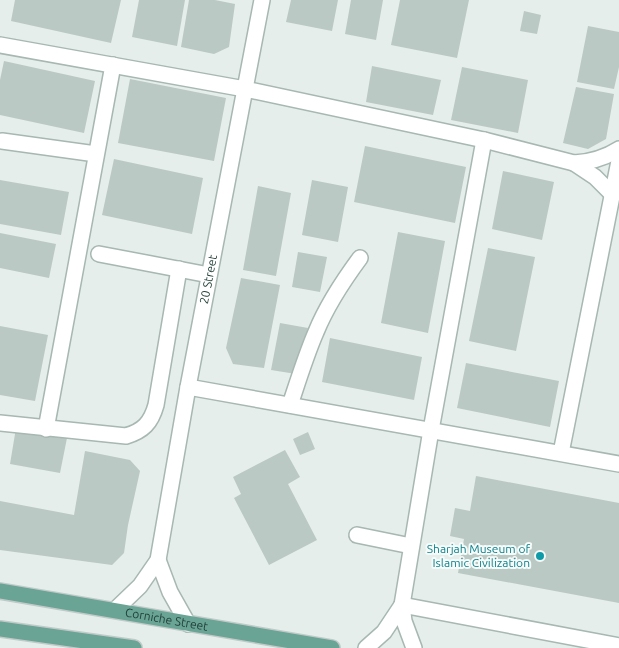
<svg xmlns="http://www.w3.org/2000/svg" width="619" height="648" viewBox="0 0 619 648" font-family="Ubuntu,sans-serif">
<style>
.building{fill:#bac9c3}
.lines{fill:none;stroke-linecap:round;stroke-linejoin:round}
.minor-casing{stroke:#a7b7b1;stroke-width:18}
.major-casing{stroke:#c1cac8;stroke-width:18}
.minor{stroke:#fff;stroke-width:15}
.major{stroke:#69a495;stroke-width:15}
.culture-dot{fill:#0f9aa8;stroke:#f6faf8;stroke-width:2}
.labels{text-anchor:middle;stroke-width:4;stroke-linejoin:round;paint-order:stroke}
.street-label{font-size:12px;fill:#234139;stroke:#f6faf8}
.culture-label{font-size:12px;fill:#0d838f;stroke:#f6faf8;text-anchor:end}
</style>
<rect width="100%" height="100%" fill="#e5eeea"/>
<path class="building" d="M15,0H121L111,43L11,21Z
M139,0H185L177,46L132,37Z
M189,0H215L235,4L229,47L214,54L181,47Z
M291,0H338L332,31L286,22Z
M351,0H383L376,40L345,34Z
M400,0H469L457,58L391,45Z
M524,11L541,15L537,34L520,31Z
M588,26L619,32V67L614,89L577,82Z
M4,61L95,81L84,133L0,115V80Z
M372,66L441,80L433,115L366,102Z
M462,67L528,80L518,133L451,120Z
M130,79L226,98L214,161L118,143Z
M576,87L614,94L606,139L588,149L563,143Z
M365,146L466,167L455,223L354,202Z
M114,159L203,178L192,234L102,215Z
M503,171L554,182L542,240L492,229Z
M0,180L69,192L61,235L0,224Z
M312,180L348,187L338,242L302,235Z
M258,186L291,193L276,276L243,270Z
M398,232L445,241L428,333L381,323Z
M0,233L56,244L49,278L0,268Z
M488,248L535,257L516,351L469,341Z
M298,252L327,257L320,292L292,287Z
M241,278L280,285L264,368L233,364L226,348Z
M280,323L308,328L301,367L296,374L271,370Z
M0,326L48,335L35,401L0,395Z
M330,338L422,357L414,400L322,382Z
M466,363L559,381L550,427L457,408Z
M16,428L67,438L60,473L10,464Z
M308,432L315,449L300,455L293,439Z
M285,450L300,477L288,484L317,540L269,565L234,498L241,494L233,477Z
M85,451L130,460L140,471L128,525L124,553L112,565L0,550V501L74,515Z
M476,476L619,503V603L458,573L464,539L450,536L455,508L470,511Z"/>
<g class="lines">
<defs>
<g id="minor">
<path d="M0,45L245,89L484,140L574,163C591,162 605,158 619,149"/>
<path d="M2,141L96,154"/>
<path d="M574,163L595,177L612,194"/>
<path d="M99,254L209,275"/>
<path d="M188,387L619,464"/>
<path d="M290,405C298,381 306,355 316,332C327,305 343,281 360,258"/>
<path d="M0,423L126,436C143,431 151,423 156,405L179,269"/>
<path d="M46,429L113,65"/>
<path d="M561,453L619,161"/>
<path d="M357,535L411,546"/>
<path d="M158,560L170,592L188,624"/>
<path d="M402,605L619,646"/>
<path id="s1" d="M116,609L140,586L158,560L188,387L262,0"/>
<path d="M366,648L384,632L402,605"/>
<path d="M414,648L404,621L402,605L431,430L484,140"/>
</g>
<g id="major">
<path id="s2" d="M0,591C111,609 221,630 332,648"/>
<path d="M0,629L134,648"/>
</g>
</defs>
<use href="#minor" class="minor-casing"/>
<use href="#major" class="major-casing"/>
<use href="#minor" class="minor"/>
<use href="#major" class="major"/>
</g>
<circle class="culture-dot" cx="540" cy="556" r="5"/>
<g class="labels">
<g class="street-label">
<text dy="4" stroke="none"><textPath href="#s1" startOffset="350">20 Street</textPath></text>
<text dy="4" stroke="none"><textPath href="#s2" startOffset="169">Corniche Street</textPath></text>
</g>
<g class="culture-label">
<text x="530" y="553">Sharjah Museum of<tspan x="530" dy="14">Islamic Civilization</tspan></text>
</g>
</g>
</svg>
